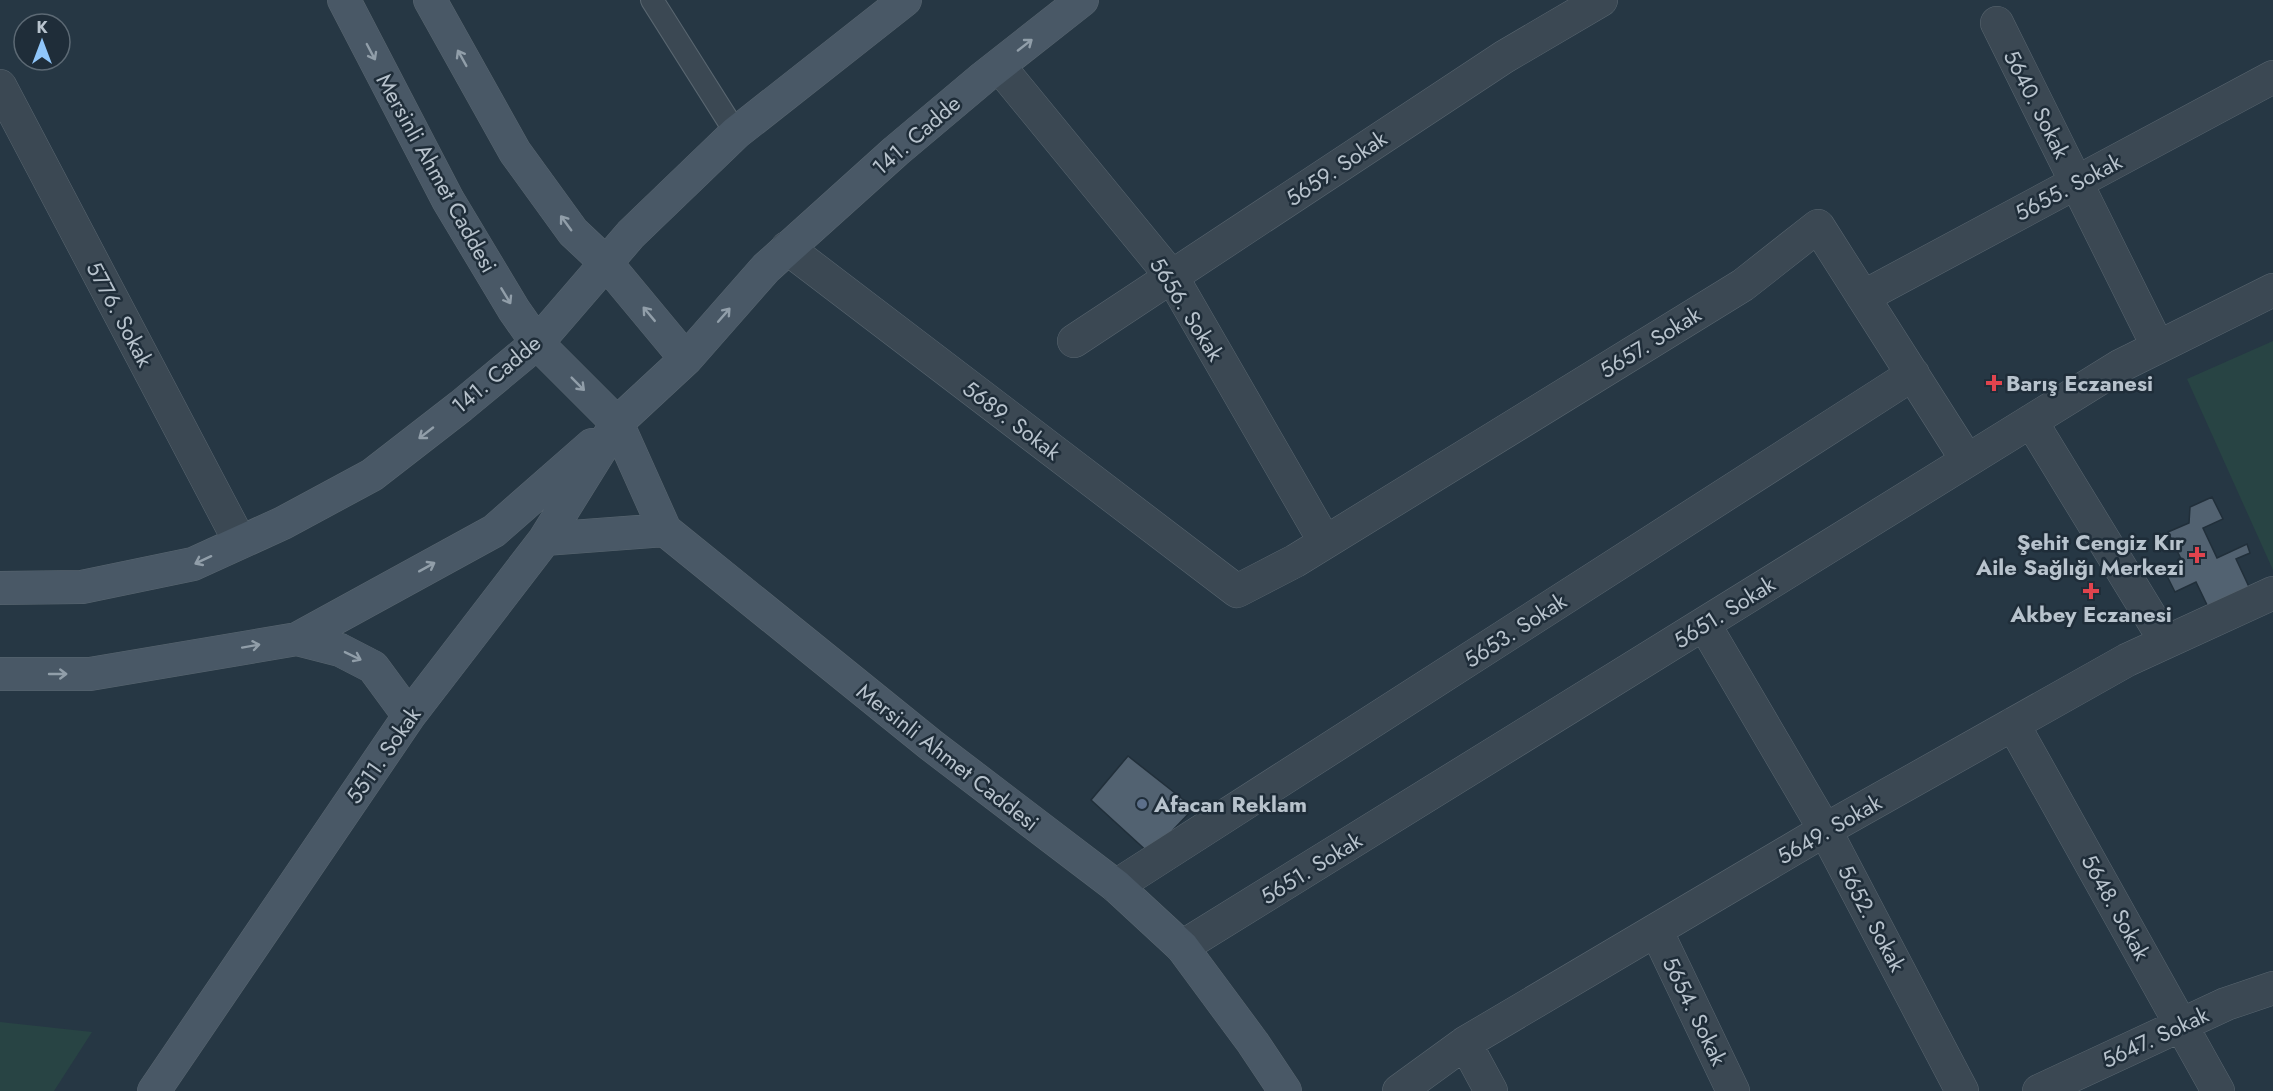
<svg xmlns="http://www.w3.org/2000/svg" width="2273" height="1091" viewBox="0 0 2273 1091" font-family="Jost,sans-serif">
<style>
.green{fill:#284444}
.building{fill:#526271;stroke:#212f3a;stroke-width:1.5}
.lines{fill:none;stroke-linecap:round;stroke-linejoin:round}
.lane-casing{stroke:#596670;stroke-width:24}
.street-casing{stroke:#596670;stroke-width:34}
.secondary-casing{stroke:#596670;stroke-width:34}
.lane{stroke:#3b4853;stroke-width:22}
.street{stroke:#3b4853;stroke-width:33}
.secondary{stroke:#495866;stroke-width:33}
.oneway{stroke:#919ea9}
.health-dot{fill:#e0444e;stroke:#1f2d39;stroke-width:2}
.service-dot{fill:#5c6f8a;stroke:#1f2d39;stroke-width:2}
.labels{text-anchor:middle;stroke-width:5;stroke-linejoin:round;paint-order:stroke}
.street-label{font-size:22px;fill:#b8c3cd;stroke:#1f2d39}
.poi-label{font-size:22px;font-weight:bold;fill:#b8c3cd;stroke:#1f2d39;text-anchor:start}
</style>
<rect width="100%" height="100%" fill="#263744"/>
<path class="green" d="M2273,341V570L2187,379Z
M0,1022L92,1032L54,1091H0Z"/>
<path class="building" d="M2212,497L2223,519L2203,528L2217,558L2247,544L2250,553L2236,559L2250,589L2209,609L2196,582L2175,592L2165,572L2183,563L2168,532L2189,523L2190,507Z
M1128,756L1194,808L1150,854L1091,800Z"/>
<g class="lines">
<defs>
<path id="lane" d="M652,0L736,133"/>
<path id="street" d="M1997,23L2158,347
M999,66L1172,277L1325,542
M0,86L240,542
M787,248L1237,591L1295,561L1743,285L1818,226L1967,460
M1863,297L2273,77
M1074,341L1504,57L1601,0
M2031,421L2166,642
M1704,624L1825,830L1962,1091
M2013,724L2218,1091
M1116,886L1913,374
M1656,930L1733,1091
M1182,947L2120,366L2273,290
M1465,1043L1491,1091
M1399,1091L1465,1043L1825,830L2127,660L2273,593
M2039,1091L2226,1004L2273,988"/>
<path id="secondary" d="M344,0L448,200L514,310L537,343L617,423L686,359L766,268L896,151L984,77L1082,0
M430,0L515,152L573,232L607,264L686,359
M617,423L665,530L931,745L1116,886L1182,947L1253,1043L1285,1091
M545,539L665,530
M0,588L82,587L193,564L283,523L372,475L461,406L537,343L631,234L736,133L905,0
M297,639L340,650L373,667L409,716
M0,674H90L297,639L494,531L592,445
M154,1091L409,716L545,539L617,423"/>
</defs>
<use href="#lane" class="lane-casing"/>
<use href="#street" class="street-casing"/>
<use href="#secondary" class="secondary-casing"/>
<use href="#lane" class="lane"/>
<use href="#street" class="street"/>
<use href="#secondary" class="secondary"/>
</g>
<defs><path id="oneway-shaft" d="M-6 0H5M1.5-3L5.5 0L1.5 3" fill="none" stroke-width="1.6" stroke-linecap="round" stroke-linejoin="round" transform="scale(1.5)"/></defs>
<g class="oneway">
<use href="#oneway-shaft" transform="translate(1025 45) rotate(-38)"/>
<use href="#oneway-shaft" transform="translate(371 52) rotate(62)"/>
<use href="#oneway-shaft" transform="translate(462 58) rotate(-119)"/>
<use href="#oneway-shaft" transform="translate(566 223) rotate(-126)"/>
<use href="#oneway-shaft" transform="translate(506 296) rotate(59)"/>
<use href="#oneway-shaft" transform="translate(649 314) rotate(-130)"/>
<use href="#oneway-shaft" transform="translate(724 315) rotate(-49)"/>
<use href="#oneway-shaft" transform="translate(578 384) rotate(45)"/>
<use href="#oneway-shaft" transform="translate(426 433) rotate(142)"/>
<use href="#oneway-shaft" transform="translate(203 560) rotate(155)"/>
<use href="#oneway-shaft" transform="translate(427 567) rotate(-29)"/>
<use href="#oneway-shaft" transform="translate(251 646) rotate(-10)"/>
<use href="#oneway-shaft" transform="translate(353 656) rotate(26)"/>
<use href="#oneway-shaft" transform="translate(58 674)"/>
</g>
<g class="health-dot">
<path d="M1991 374h6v6h6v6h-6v6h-6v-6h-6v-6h6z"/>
<path d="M2194 546h6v6h6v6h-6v6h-6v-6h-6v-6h6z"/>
<path d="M2088 582h6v6h6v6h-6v6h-6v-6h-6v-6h6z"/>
</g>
<circle class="service-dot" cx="1142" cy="804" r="6"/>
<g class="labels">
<g class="street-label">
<text transform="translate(2037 104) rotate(63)" y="8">5640. Sokak</text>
<text transform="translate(916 135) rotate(-41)" y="8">141. Cadde</text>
<text transform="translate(1336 168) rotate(-34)" y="8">5659. Sokak</text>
<text transform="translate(437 173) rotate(61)" y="8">Mersinli Ahmet Caddesi</text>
<text transform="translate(2068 187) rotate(-28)" y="8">5655. Sokak</text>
<text transform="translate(1187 309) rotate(58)" y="8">5656. Sokak</text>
<text transform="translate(120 314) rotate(62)" y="8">5776. Sokak</text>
<text transform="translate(1650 342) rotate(-32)" y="8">5657. Sokak</text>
<text transform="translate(496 374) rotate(-40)" y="8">141. Cadde</text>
<text transform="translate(1012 420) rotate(37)" y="8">5689. Sokak</text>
<text transform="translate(1724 612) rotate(-32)" y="8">5651. Sokak</text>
<text transform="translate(1515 630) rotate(-33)" y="8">5653. Sokak</text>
<text transform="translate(383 755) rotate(-55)" y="8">5511. Sokak</text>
<text transform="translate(948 757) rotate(38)" y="8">Mersinli Ahmet Caddesi</text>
<text transform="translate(1829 829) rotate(-30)" y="8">5649. Sokak</text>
<text transform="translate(1311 868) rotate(-32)" y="8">5651. Sokak</text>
<text transform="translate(2116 907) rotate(61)" y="8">5648. Sokak</text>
<text transform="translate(1872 918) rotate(62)" y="8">5652. Sokak</text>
<text transform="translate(1695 1011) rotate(64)" y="8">5654. Sokak</text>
<text transform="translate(2155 1037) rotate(-25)" y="8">5647. Sokak</text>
</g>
<g class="poi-label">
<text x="2006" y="391">Barış Eczanesi</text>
<text x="2184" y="550" text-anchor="end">Şehit Cengiz Kır<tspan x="2184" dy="25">Aile Sağlığı Merkezi</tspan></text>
<text x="2091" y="622" text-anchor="middle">Akbey Eczanesi</text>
<text x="1154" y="812">Afacan Reklam</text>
</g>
</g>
<g transform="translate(42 42)"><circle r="28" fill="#1f2d39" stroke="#5c6974" stroke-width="1.5"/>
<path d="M0-4.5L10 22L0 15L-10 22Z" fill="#90c6fa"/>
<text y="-9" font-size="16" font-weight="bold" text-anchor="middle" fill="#b8c3cd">K</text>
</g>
</svg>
